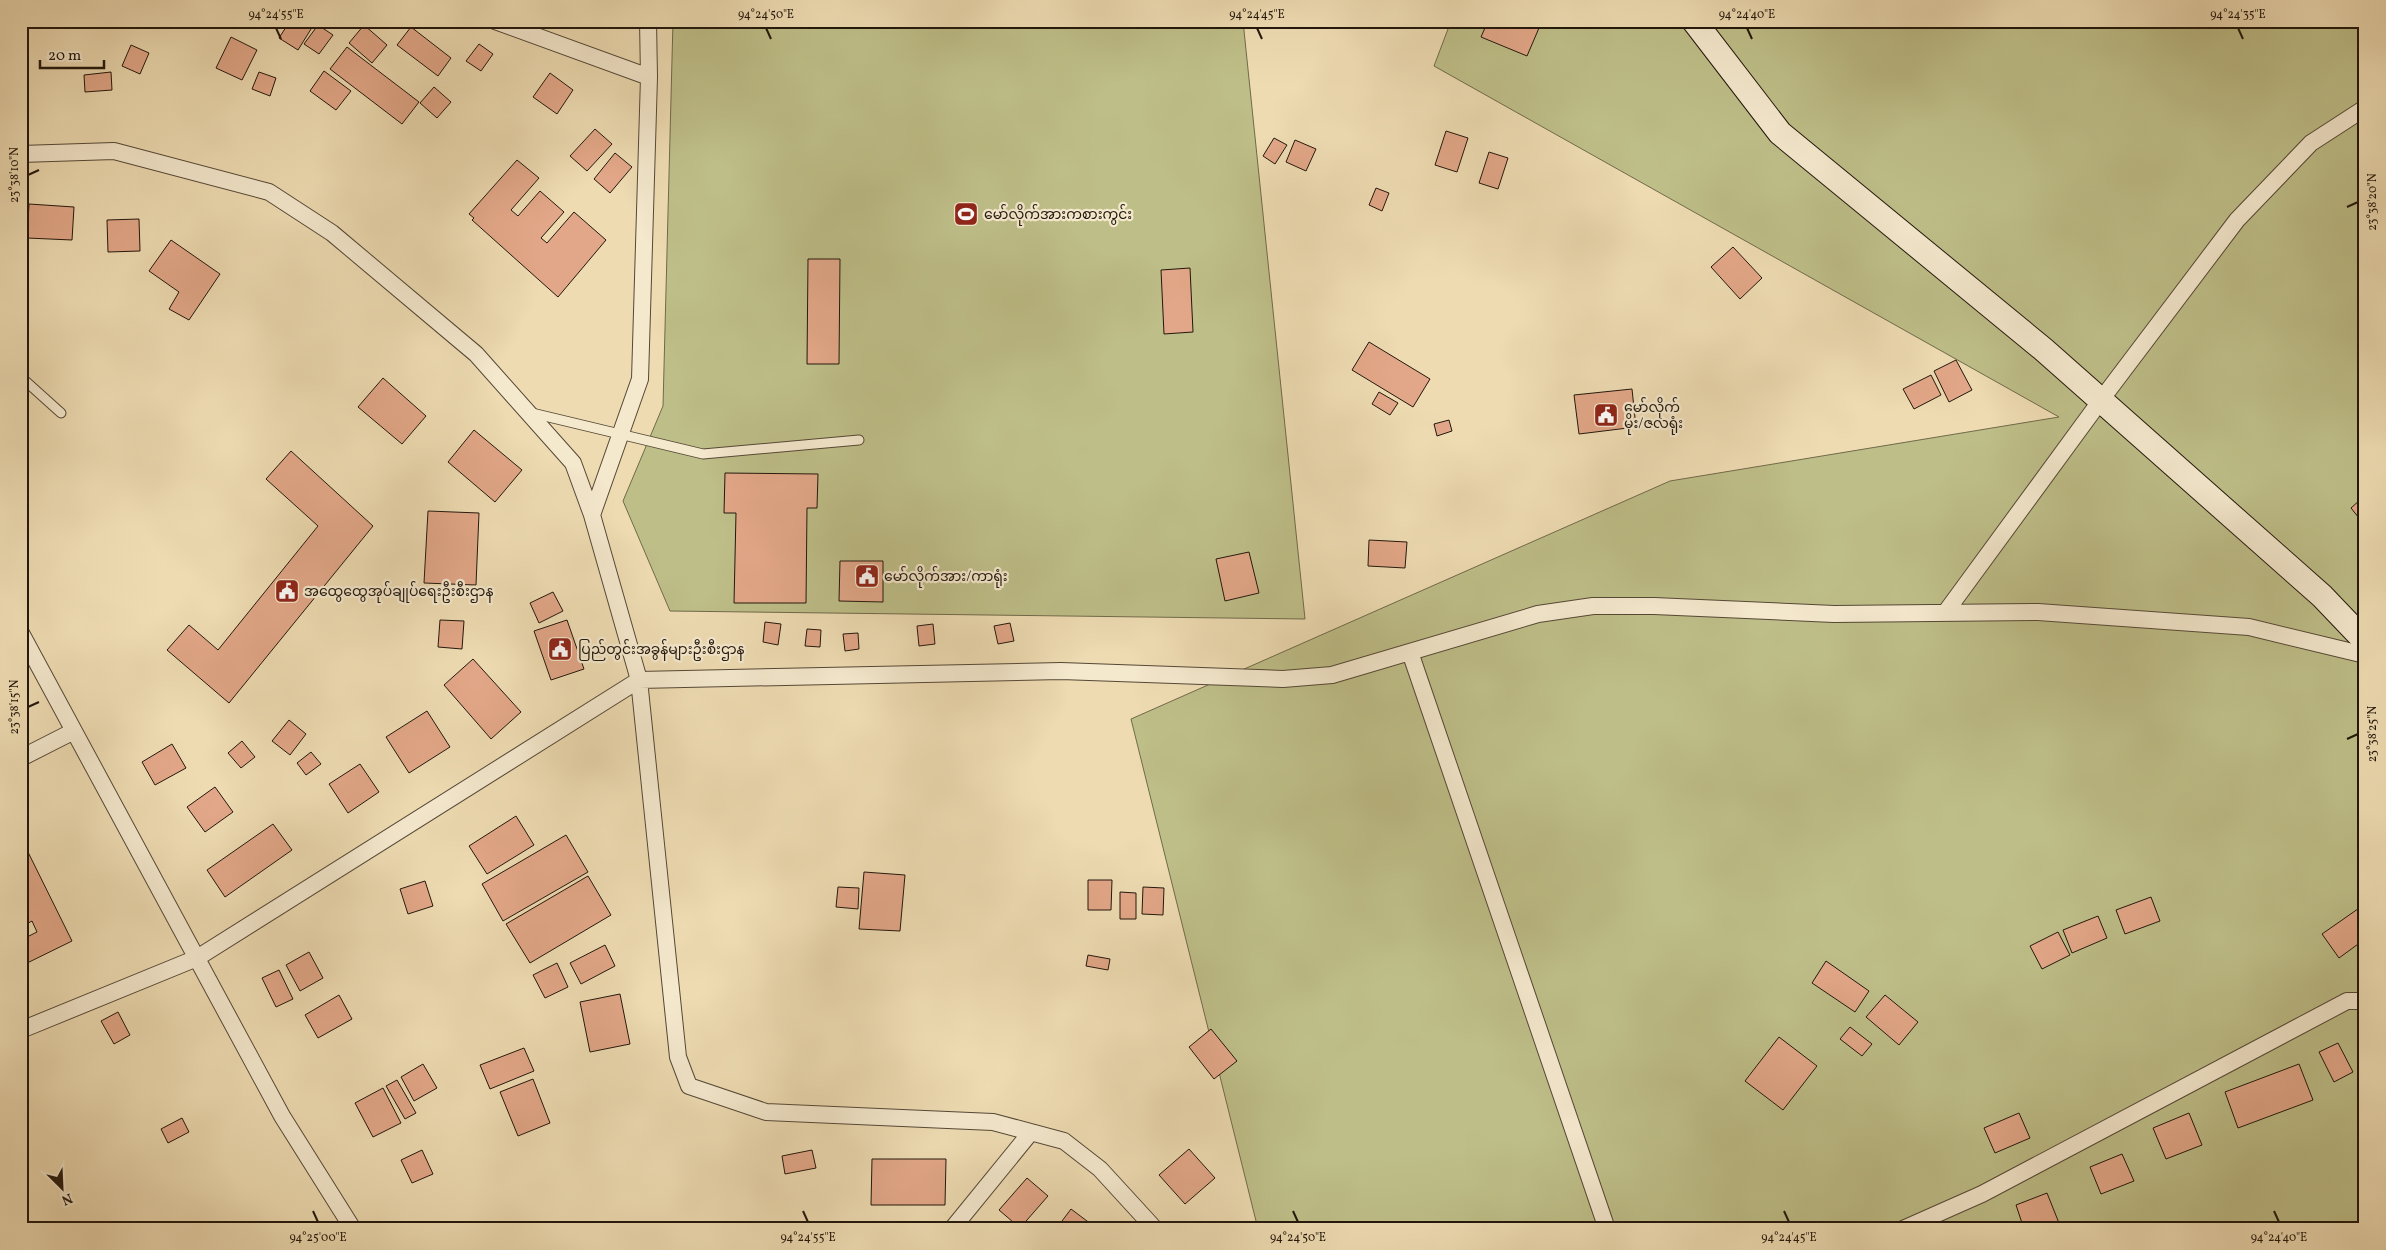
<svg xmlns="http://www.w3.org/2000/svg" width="2386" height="1250" viewBox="0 0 2386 1250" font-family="Vollkorn,'Noto Sans Myanmar',serif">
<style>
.green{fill:#bebe88;stroke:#706a4a}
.building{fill:#e2a788;stroke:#22170c}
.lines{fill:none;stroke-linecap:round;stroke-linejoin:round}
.service-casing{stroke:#554836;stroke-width:11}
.minor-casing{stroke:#554836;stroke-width:18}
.secondary-casing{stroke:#22170c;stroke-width:26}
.service{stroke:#f4e8cd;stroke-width:9}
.minor{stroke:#f4e8cd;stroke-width:16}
.secondary{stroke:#f4e8cd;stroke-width:24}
.ticks{fill:none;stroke:#22170c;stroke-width:2}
.labels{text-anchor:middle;stroke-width:4.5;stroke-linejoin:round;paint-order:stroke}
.poi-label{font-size:14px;fill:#22170c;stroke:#f4e8cd;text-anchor:start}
.neatline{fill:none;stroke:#22170c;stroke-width:2}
.ticks-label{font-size:12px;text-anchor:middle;fill:#22170c}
</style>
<rect width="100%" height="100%" fill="#eedbb2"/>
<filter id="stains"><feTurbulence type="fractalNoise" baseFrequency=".004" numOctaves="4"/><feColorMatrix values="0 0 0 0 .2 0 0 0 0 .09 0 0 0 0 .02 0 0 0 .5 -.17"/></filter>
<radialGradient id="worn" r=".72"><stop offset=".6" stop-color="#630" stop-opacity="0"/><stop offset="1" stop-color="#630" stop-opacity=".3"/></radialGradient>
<path class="green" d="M673,21H1243L1305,619L670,611L623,501L663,406Z
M1451,21H2365V1229H1258L1131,719L1670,481L2059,417L1434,66Z"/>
<path class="building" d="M290,21H316L298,50L279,38Z
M1488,21H1542L1527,56L1481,37Z
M318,25L333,35L319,54L304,44Z
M364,25L387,45L372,63L349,43Z
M411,27L451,58L438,76L397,45Z
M231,37L257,50L242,80L216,68Z
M479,44L493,54L481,71L466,61Z
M131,45L149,53L140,74L122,66Z
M347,47L419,102L402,124L330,69Z
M324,71L351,91L336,110L310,91Z
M111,72L112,90L85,92L84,75Z
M259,72L276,78L270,96L252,89Z
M550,73L573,90L557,114L533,97Z
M434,87L451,102L437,118L420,103Z
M595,129L612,144L587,171L570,156Z
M1446,131L1468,138L1457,172L1435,165Z
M1274,138L1287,145L1275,164L1263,156Z
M1295,140L1316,149L1306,171L1286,162Z
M1489,152L1508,158L1498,189L1479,183Z
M615,153L632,167L610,193L594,179Z
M517,160L539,178L511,210L518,216L540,191L564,212L541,238L547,243L574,212L606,240L558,297L472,220L474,218L469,214Z
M1376,188L1389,193L1382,211L1369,205Z
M29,204L74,207L72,240L27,238Z
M139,219L140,251L108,252L107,220Z
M171,240L220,274L189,320L169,309L179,292L149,271Z
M1733,247L1762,278L1740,299L1711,267Z
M808,259H840L839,364H807Z
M1190,268L1193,332L1164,334L1161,270Z
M1369,342L1430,379L1413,407L1352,370Z
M1956,360L1972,390L1949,402L1934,371Z
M1931,375L1941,395L1914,409L1903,389Z
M383,378L426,416L402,444L358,407Z
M1632,389L1636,427L1579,434L1574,395Z
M1379,392L1398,403L1390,415L1372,404Z
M1449,420L1452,431L1437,436L1434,424Z
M474,430L522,470L495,502L448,462Z
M291,451L373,526L229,703L167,650L189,625L218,650L318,526L266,479Z
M725,473L818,474L817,508H807L806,603H734L736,513H724Z
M2361,499L2365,504V514L2359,518L2351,508Z
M428,511L479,513L476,585L424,583Z
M1369,540L1407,542L1405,568L1368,566Z
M1249,552L1259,593L1225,601L1216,559Z
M840,561H883V602L839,601Z
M553,592L563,611L539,623L530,603Z
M440,620L464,621L462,649L438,647Z
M567,620L584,669L551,680L534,631Z
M765,622L781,624L778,645L763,642Z
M1010,623L1014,641L998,644L994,626Z
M933,624L935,644L919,646L917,626Z
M807,629L821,630L820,647L805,646Z
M858,633L859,649L845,651L843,634Z
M473,659L521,712L491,739L444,685Z
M427,711L450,747L409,773L386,737Z
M289,720L306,734L290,755L272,741Z
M242,741L255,757L241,768L228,753Z
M172,744L186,768L155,785L142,762Z
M311,752L321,764L306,775L297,763Z
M360,764L379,792L348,813L329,784Z
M215,787L233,812L205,832L187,807Z
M516,816L534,845L487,874L469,846Z
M273,824L292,850L225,897L207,870Z
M566,835L588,872L503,921L482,884Z
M24,844L72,941L21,966V940L37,932L32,921L21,927V845Z
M864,872L905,875L900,931L859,929Z
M588,876L611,915L530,963L506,924Z
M1088,880H1112L1111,910H1088Z
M425,881L433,906L408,914L400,889Z
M838,887L859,888L858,909L836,907Z
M1143,887L1164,888L1163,915L1142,914Z
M1120,892L1136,893V919H1120Z
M2151,897L2160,921L2125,934L2116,910Z
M2365,904V939L2339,958L2322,934Z
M2098,916L2107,938L2072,953L2063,930Z
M2058,932L2070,955L2042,969L2030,946Z
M605,945L615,966L581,984L570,963Z
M309,952L323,978L300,991L286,965Z
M1088,955L1110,959L1108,970L1086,966Z
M1826,961L1869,991L1855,1012L1812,983Z
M557,963L568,987L545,998L533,975Z
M279,970L293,999L276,1007L262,978Z
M620,994L630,1044L590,1052L580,1002Z
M339,995L352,1019L318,1038L305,1015Z
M1885,995L1918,1022L1899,1045L1866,1017Z
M118,1012L130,1035L114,1044L101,1021Z
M1850,1027L1872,1044L1862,1056L1840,1039Z
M1211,1029L1237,1061L1214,1079L1189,1047Z
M1779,1037L1817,1066L1783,1110L1745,1081Z
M2338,1043L2353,1072L2334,1082L2319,1052Z
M524,1048L534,1071L490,1089L480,1065Z
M423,1064L437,1088L414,1101L401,1077Z
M2299,1064L2313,1100L2238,1128L2225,1092Z
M533,1079L550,1123L518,1136L500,1092Z
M397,1080L416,1113L405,1119L386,1086Z
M383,1088L401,1123L373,1137L355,1103Z
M2019,1113L2030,1138L1995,1153L1984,1128Z
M2189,1113L2202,1145L2166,1159L2153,1128Z
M182,1118L189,1132L168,1143L161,1129Z
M1189,1149L1215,1178L1185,1204L1159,1175Z
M422,1150L433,1174L412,1183L401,1160Z
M812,1150L816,1168L785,1174L782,1156Z
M2122,1154L2134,1181L2101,1194L2090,1167Z
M872,1159H946L945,1205H871Z
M1027,1178L1048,1196L1020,1228L999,1210Z
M2047,1193L2061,1228L2024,1229L2016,1205Z
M1071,1209L1095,1227L1094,1229H1056Z"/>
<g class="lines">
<defs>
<path id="service" d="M21,377L61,413
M532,413L703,454L859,440"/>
<path id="minor" d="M495,21L649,77L648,21
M21,154L114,151L269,192L332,233L476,354L573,463L592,515L639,680L678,1057L689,1086L766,1112L993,1122L1064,1141L1100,1169L1155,1229
M592,515L640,379L649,77
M1945,613L2101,400L2237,220L2311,143L2365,108
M21,633L282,1116L353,1229
M1410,652L1607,1229
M21,758L74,731
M21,1030L197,958L639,680L1061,671L1283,679L1332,675L1538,614L1593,606H1654L1834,614L2038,612L2249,627L2365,655
M952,1229L1031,1132
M1903,1229L1982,1194L2347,1001H2365"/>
<path id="secondary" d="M1694,21L1780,133L2043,349L2322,596L2365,641"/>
</defs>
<use href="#service" class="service-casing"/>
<use href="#minor" class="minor-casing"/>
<use href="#secondary" class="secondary-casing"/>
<use href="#service" class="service"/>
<use href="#minor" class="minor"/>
<use href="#secondary" class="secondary"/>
</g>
<path class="ticks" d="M276,28L281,39M766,28L771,39M1257,28L1262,39M1747,28L1752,39M2238,28L2243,39M28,175L39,170M2347,207L2358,202M28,707L39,702M2347,739L2358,734M313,1211L318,1222M803,1211L808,1222M1293,1211L1298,1222M1784,1211L1789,1222M2274,1211L2279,1222"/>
<defs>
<symbol id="stadium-square" viewBox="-11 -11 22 22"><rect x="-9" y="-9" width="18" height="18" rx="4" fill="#8f2418" stroke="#f4e8cd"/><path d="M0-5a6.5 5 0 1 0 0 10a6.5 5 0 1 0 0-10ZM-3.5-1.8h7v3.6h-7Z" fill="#fff"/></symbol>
<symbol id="civic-square" viewBox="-11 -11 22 22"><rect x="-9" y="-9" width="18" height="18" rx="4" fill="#8f2418" stroke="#f4e8cd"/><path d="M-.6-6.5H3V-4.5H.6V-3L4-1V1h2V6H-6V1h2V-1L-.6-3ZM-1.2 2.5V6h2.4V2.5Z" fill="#fff"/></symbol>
</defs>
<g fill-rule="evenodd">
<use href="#stadium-square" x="952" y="200" width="28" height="28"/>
<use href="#civic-square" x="1592" y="401" width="28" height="28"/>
<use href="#civic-square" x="853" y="562" width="28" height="28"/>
<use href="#civic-square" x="273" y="577" width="28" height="28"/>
<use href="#civic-square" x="546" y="635" width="28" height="28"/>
</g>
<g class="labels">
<g class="poi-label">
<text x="984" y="219">မော်လိုက်အားကစားကွင်း</text>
<text x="1624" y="412">မော်လိုက်<tspan x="1624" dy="16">မိုး/ဇလရုံး</tspan></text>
<text x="884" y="581">မော်လိုက်အား/ကာရုံး</text>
<text x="304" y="596">အထွေထွေအုပ်ချုပ်ရေးဦးစီးဌာန</text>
<text x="578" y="654">ပြည်တွင်းအခွန်များဦးစီးဌာန</text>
</g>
</g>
<rect width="2386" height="1250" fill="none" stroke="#eedbb2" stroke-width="55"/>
<g transform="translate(62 1188) rotate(156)" stroke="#f4e8cd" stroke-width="4" paint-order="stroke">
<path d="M0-4L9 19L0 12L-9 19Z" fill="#22170c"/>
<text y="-8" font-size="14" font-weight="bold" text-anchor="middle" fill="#22170c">N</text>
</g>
<path d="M40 60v8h64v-8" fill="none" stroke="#22170c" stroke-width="2.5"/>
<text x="48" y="60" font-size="15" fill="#22170c" stroke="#f4e8cd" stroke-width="4" paint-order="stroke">20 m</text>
<rect x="28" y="28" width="2330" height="1194" class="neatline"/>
<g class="ticks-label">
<text x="276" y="18">94°24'55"E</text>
<text x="766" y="18">94°24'50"E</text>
<text x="1257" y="18">94°24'45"E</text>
<text x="1747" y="18">94°24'40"E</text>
<text x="2238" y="18">94°24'35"E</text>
<text transform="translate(14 175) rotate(-90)" y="4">23°38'10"N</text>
<text transform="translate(2372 202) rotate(-90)" y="4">23°38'20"N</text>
<text transform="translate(14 707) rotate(-90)" y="4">23°38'15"N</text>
<text transform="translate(2372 734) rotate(-90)" y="4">23°38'25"N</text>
<text x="318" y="1241">94°25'00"E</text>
<text x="808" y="1241">94°24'55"E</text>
<text x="1298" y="1241">94°24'50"E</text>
<text x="1789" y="1241">94°24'45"E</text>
<text x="2279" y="1241">94°24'40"E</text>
</g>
<rect width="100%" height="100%" filter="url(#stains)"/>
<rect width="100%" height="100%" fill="url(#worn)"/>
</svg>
